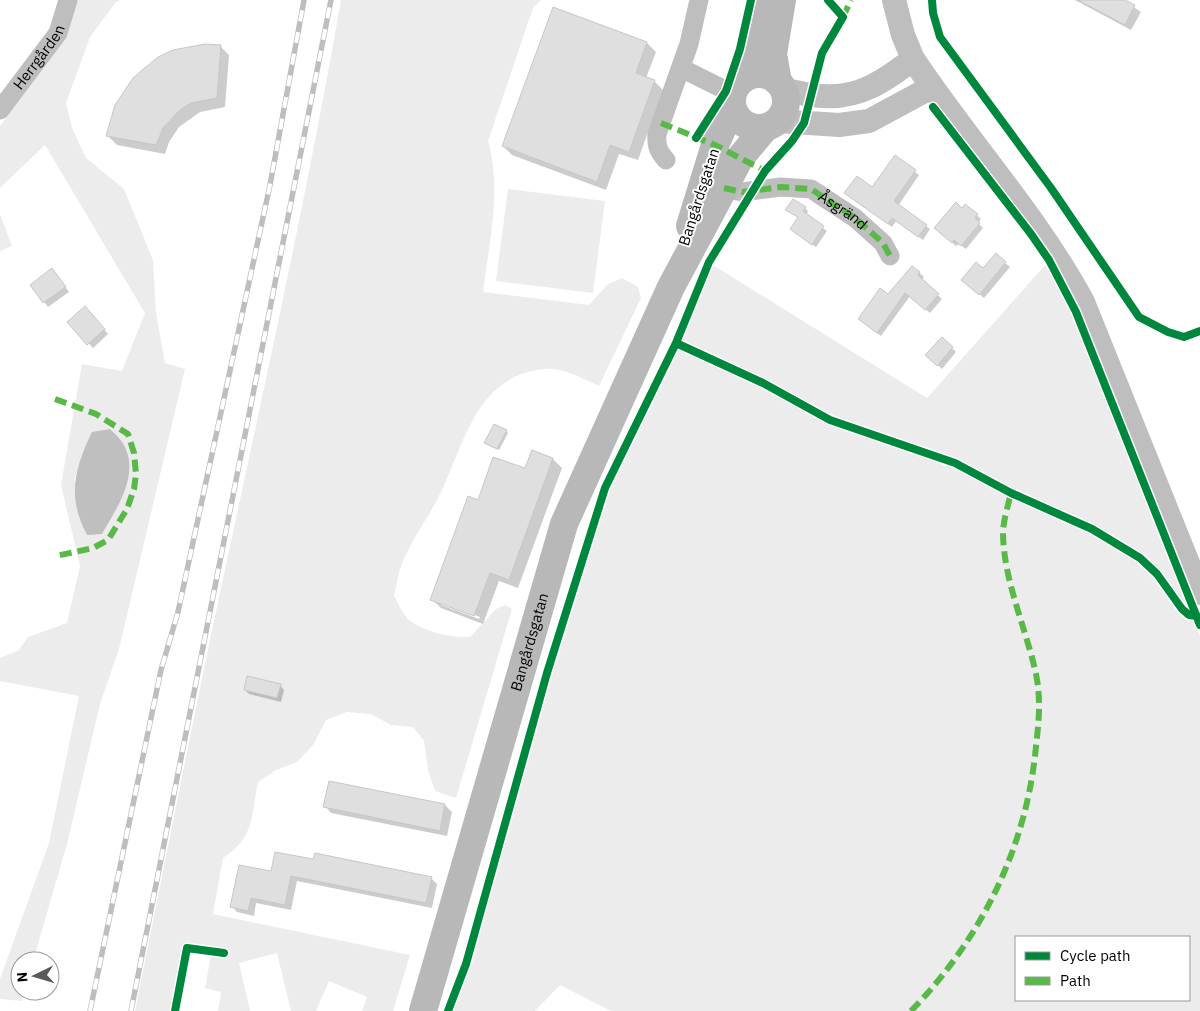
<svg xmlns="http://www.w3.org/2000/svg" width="1200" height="1011" viewBox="0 0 1200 1011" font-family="'IBM Plex Sans',sans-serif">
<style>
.green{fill:#ececec;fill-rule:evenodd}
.water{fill:#bfbfbf}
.shadow{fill:#0003;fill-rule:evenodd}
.building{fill:#dfdfdf;stroke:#c7c7c7}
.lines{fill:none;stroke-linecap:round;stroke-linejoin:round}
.minor{stroke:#bebebe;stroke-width:19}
.tertiary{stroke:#bebebe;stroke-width:24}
.secondary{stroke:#b8b8b8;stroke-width:28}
.rail-casing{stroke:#bebebe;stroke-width:5.5}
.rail{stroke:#fff;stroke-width:4;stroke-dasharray:11;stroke-linecap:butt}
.quiet{stroke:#58b947;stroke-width:6;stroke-dasharray:12 6;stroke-linecap:butt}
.cycleway-casing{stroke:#fff;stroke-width:11}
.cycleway{stroke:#00873e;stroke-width:8}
.labels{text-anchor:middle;stroke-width:4;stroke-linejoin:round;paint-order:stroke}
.street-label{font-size:15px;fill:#000;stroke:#fff}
</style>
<rect width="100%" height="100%" fill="#fff"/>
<path class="green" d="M75,0H120L116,2L90,37L66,103L72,128L86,158L124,189L153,260L156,313L165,363L185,369L119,649L100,704L67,844L33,961H20V991H24L22,1001L0,999V979L49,843L79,696L0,681V658L19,650L28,637L67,623L80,566L61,485L82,364L122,371L145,313L45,145L0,188V126L65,35ZM84,449L126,486L102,534L74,480Z
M341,0H541L533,8L488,141C502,190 489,243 483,292L589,305L608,284L622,278L638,287L641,298L599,386C583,379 563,367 545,369C477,375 465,441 441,492C429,517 411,540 401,566C398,576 396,586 394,596C398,603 403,615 409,620C424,632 451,638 470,637L496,609L505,605L512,609L456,798L435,791L428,770L424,741L413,727L391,725L371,714L347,712L326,720L313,745L297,762L276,770L258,782C251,816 255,837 223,858L213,914L410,955L393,1011H362L367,997L329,981L316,1011H291L277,953L239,963L250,1011H218L221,992L205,988L211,955L190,952L179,1011H135C160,886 185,760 211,635C256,423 304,213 341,0Z
M508,189L605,201L593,293L496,281Z
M0,214L12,246L0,251Z
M1046,264L1072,313L1200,635V1011H611L560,985L535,1011H453L470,966L552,675L609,491L713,265L927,398ZM1016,937H1189V1000H1016Z"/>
<path class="water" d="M110,429C115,434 122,440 125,447C139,477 116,509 102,534L87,535C67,497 74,469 92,432Z"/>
<path class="shadow" d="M1075,0H1123L1141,12L1131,30Z
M554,9L647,43L656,52L646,78L654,81L663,90L638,160L619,154L606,190L512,155L503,146Z
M220,46L229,55L225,107L200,112L179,127L169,142L165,154L117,145L108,136L134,78L145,67L173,52Z
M895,157L919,175L898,206L930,229L923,240L896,221L892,227L850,197L873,189Z
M965,205L981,219L978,223L983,228L966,249L959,244L956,246L940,232Z
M805,208L808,211L806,215L827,231L816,247L795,233L799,218L787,210Z
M1005,263L1010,267L984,298L967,284L984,270Z
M913,267L924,277L921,280L942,299L930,313L910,296L881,336L864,323Z
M56,274L69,292L48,307L31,285Z
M89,312L108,334L93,348L69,322Z
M942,339L956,352L942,369L927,355Z
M506,431L508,433L499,450L488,445Z
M553,459L562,468L518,588L499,581L483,624L441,608L432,599L479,502ZM441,602L480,617L479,619L441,605Z
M280,685L284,690L281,702L249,694L245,690Z
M330,782L445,805L452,812L447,836L331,813L325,806Z
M272,873L431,878L437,884L432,908L297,881L291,910L256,903L254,916L237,912L232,906Z"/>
<path class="building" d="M1078,0H1125L1135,5L1125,25Z
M553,7L647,42L636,73L655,80L629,152L610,145L597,182L502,146Z
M205,44L221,45L217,98L191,103L180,110L163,128L156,145L106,136L115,105L133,78L158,57L173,50Z
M895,155L916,170L894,201L927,225L918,237L892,218L888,224L844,193L857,176L872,187Z
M793,199L806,207L803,211L824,226L812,245L790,229L798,217L785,210Z
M956,202L962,208L965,204L978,214L975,218L980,223L961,246L954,240L952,243L934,228Z
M996,253L1006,262L979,295L961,280L976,262L983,268Z
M912,266L920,272L918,275L939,294L925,310L905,293L877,333L858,319L880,288L888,294Z
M52,268L66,287L43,303L30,285Z
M85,306L105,329L87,345L67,322Z
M942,337L953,347L937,366L925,355Z
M494,424L507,430L497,449L484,443Z
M532,450L553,458L509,580L490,573L474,616L430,600L468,496L478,500L493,457L525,468Z
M247,676L281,684L277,698L244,690Z
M329,781L445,804L440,831L323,807Z
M275,852L313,859L315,853L432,877L426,903L291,876L285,905L251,898L248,911L230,907L239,865L271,871Z"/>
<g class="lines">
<g class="minor">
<path d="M681,68L733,94"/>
<path id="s1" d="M0,110L58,33L68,0"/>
<path d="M666,160C658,151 656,145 657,134L689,44L699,0"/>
<path d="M724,188L742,192L781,187L811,189L855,218L883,243L890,256"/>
</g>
<path class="tertiary" d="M894,0L903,35L913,59C968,142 1036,215 1083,302L1200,593
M785,90C798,92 810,96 823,96C859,99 886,80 913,59
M778,121L839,125L869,121L932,87"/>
<g class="secondary">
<circle cx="759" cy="101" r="27"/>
<path d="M740,82L752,47L761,0"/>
<path d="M778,82L773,54L782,0"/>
<path d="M690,226L715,145L732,108"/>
<path id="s2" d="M423,1011L564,524L671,287L740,158L765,128"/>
</g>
<defs>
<path id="rail" d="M90,1011L161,670L178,612L270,185L304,0
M131,1011L331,0"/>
</defs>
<use href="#rail" class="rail-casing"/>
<use href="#rail" class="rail"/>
<g class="quiet">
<path d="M843,17L851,0"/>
<path d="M661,123L715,145L765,171"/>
<path id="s3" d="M724,188L742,192L781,187L811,189L855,218L883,243L890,256"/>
<path d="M55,399L96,414L128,434L134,453L136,474L134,489L127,509L108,540L93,548L56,556"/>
<path d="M911,1011C982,938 1027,846 1036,746C1039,721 1041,699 1036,674C1026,628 1004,582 1003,534C1003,521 1008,506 1011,493"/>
</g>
<defs>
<path id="cycleway" d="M932,0L933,13L940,37L1051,188L1139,317L1168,332L1184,337L1200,331
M933,107L1031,234L1049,260L1076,312L1200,625
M696,138L726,91L740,49L751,0
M676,343L763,383L830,420L955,463L1011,493L1092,529L1140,558L1157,574L1182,609L1189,615L1197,616
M175,1011L187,948L224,953
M448,1011L466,964L547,673L605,488L676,343L709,262L765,171L792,141L804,123L822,53L843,17L828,0"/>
</defs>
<use href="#cycleway" class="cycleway-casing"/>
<use href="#cycleway" class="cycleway"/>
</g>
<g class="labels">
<g class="street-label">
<text dy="5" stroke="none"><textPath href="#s1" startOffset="66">Herrgården</textPath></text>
<text transform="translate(699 197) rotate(-72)" y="5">Bangårdsgatan</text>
<text dy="5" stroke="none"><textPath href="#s3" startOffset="126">Åsgränd</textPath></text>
<text dy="5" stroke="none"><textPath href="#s2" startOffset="384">Bangårdsgatan</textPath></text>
</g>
</g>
<rect x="1015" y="936" width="175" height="65" fill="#ffffff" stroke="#999999"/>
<rect x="1025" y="952" width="25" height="8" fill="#00873e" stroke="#999999"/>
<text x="1060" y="961" font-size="15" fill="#000000">Cycle path</text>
<rect x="1025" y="977" width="25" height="8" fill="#58b947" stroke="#999999"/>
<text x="1060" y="986" font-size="15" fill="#000000">Path</text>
<g transform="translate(35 976) rotate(265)"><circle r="24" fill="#ffffff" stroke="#999999"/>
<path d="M0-4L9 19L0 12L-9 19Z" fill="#595959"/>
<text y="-8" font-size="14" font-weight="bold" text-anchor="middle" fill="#000000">N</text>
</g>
</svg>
